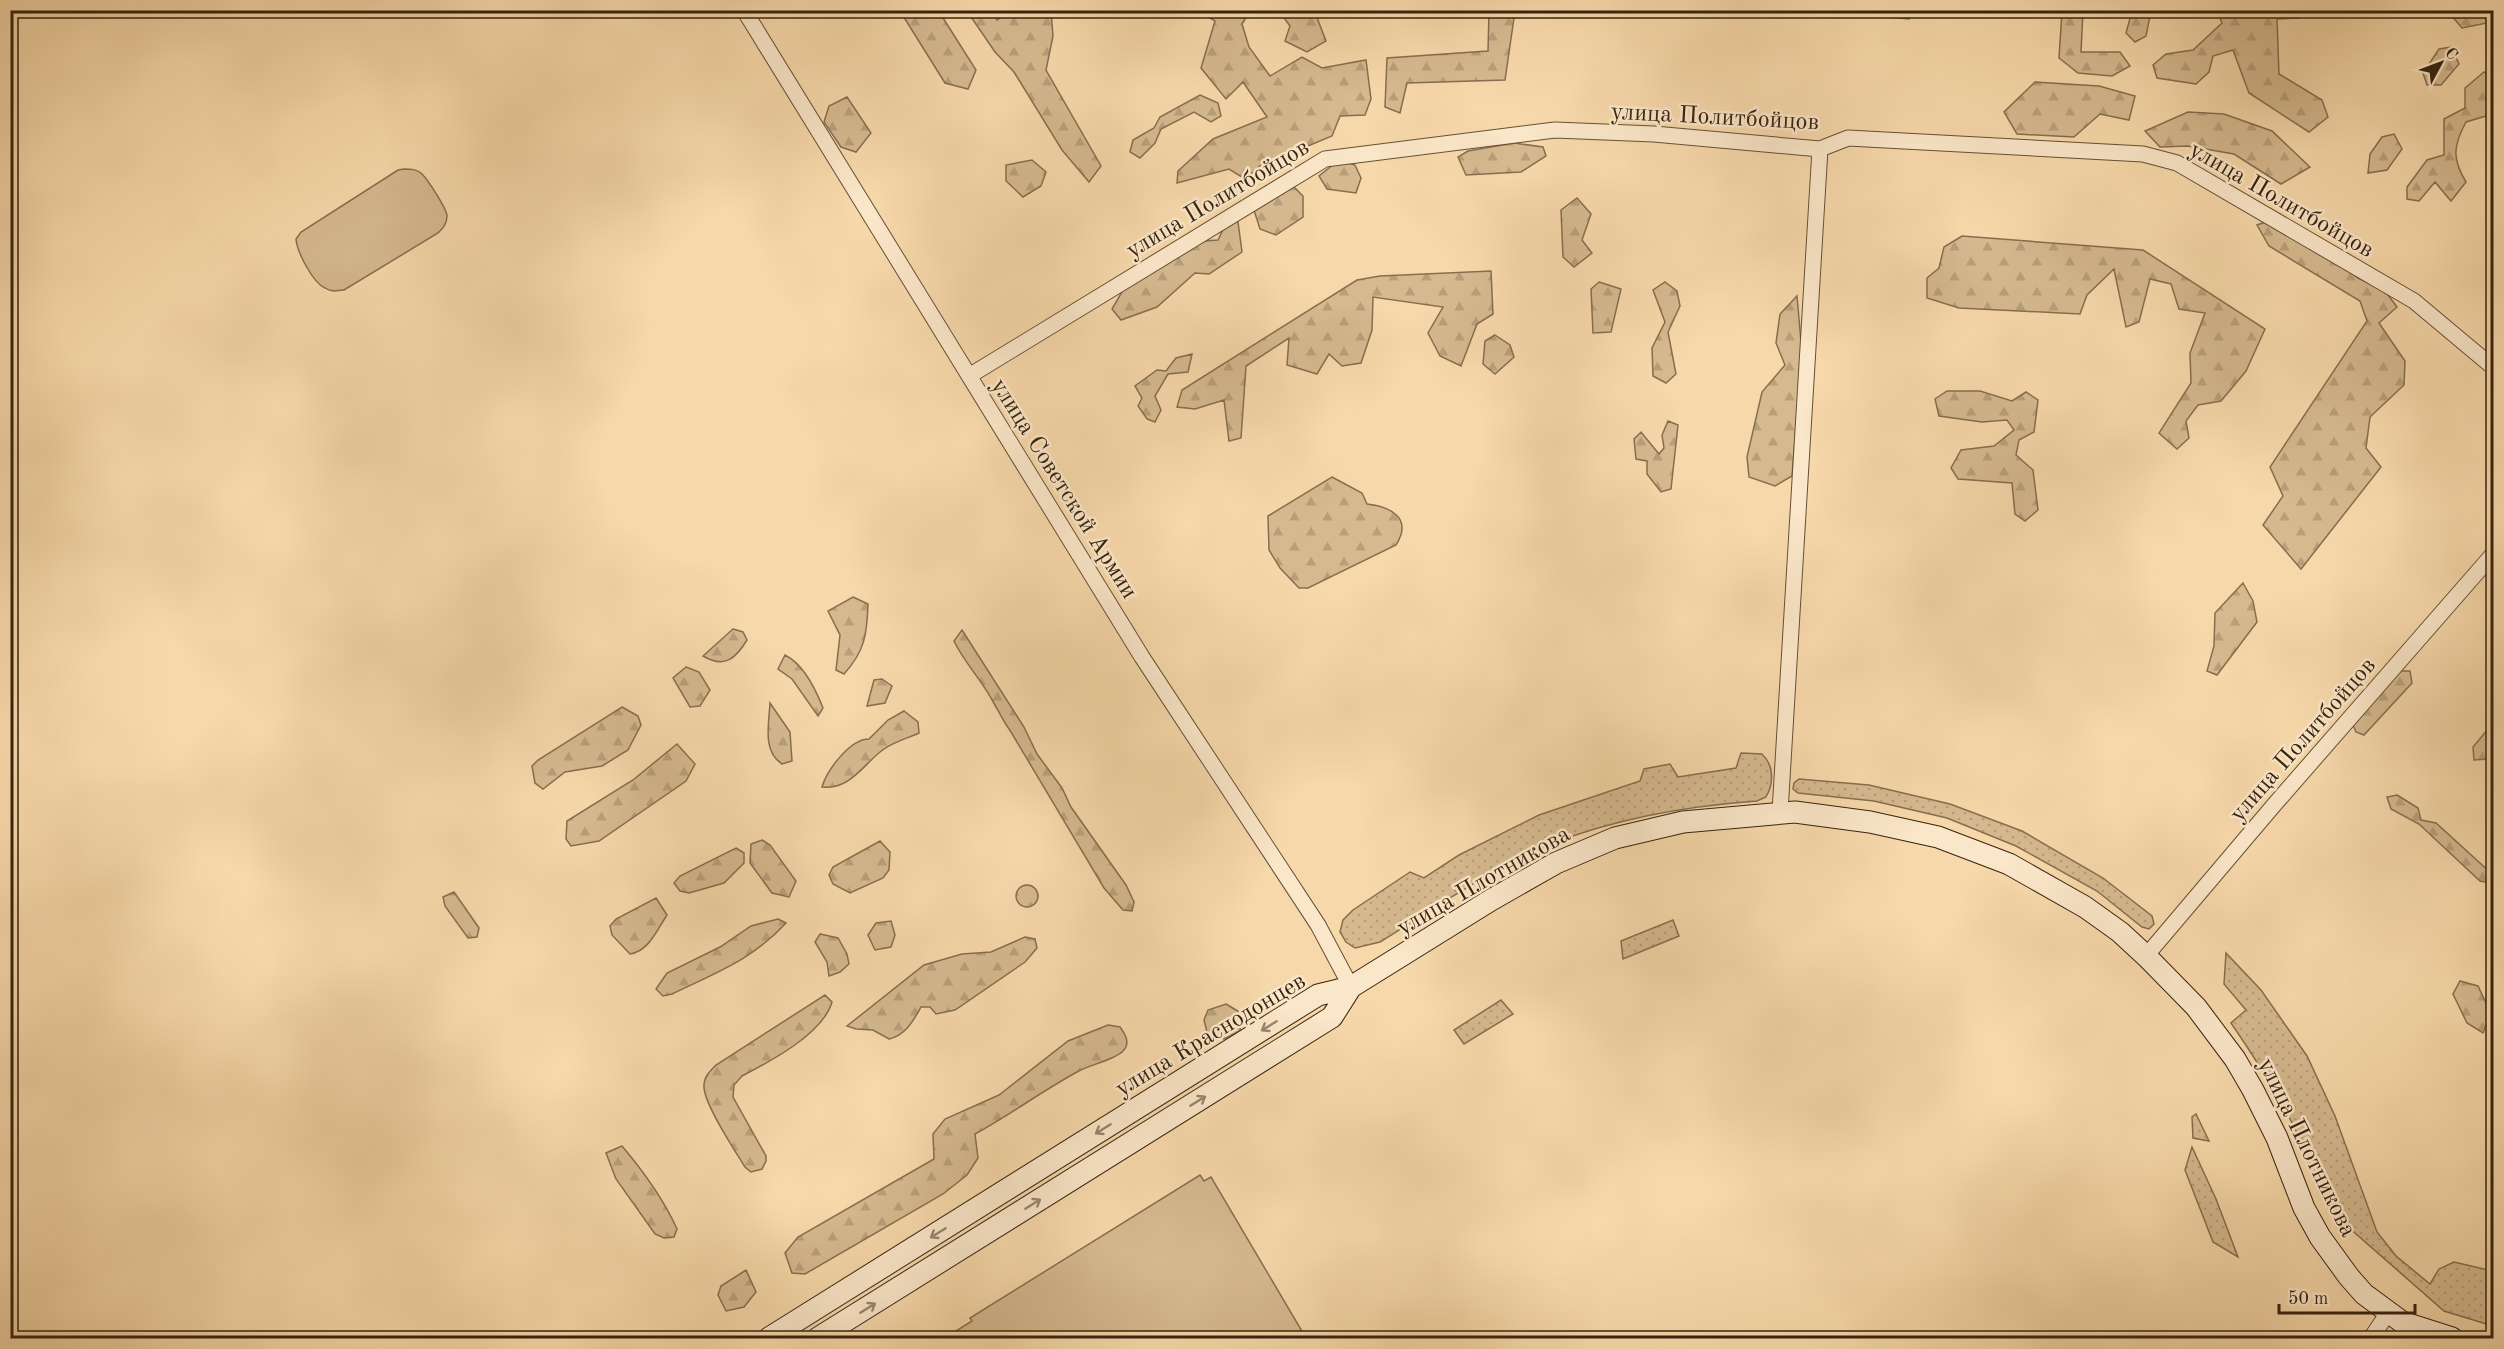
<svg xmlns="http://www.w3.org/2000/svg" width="2504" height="1349" viewBox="0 0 2504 1349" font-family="'Old Standard TT',serif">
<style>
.grass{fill:url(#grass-dots);stroke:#866e4e;stroke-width:1.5}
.forest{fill:url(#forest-firs);stroke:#866e4e;stroke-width:1.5}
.park{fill:url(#park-crowns);stroke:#866e4e;stroke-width:1.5}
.pitch{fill:#d6b98f;stroke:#866e4e;stroke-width:1.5}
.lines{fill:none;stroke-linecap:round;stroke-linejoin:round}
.street-casing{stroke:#665035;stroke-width:17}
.secondary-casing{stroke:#36230e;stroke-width:23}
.street{stroke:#fae6c8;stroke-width:15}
.secondary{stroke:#fae6c8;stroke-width:21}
.oneway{stroke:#98846b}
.labels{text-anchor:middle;stroke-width:5;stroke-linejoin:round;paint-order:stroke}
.street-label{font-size:24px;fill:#36230e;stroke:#fae6c8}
</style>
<defs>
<pattern id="grass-dots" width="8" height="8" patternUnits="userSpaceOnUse" patternTransform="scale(1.5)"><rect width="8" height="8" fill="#d6b98f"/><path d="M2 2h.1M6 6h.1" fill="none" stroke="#b89f7a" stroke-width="1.8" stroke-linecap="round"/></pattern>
<pattern id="forest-firs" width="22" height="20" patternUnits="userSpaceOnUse" patternTransform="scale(1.5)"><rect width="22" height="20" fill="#d6b98f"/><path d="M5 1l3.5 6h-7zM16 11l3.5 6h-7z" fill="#b89f7a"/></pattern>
<pattern id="park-crowns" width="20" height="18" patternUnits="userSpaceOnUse" patternTransform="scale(1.5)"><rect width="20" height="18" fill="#d6b98f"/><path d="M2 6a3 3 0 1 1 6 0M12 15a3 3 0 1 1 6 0" fill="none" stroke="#b89f7a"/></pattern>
</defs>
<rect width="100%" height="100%" fill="#f7d8aa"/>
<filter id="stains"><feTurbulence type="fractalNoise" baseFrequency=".00333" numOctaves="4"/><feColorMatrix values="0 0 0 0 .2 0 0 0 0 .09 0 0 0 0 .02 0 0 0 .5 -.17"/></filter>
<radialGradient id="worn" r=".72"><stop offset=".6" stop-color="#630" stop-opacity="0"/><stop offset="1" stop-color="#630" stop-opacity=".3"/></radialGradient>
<path class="grass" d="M1741,753L1762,754C1774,765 1774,783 1766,797L1757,801C1687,806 1617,818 1551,844C1491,869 1436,907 1380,942L1355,948L1346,942L1340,932L1343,920L1353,910L1410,872L1424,878L1459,855L1539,815L1640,781L1644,769L1670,764L1678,777L1736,768Z
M1799,779L1869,785L1950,804L2022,831L2103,878L2152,916L2154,924L2149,929L2142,927L2097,891L2016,846L1947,818L1874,801L1798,793L1793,789L1794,783Z
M1673,920L1679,936L1623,959L1621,941Z
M2226,953L2261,990L2307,1056L2335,1116L2377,1232L2396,1256L2430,1284L2439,1269L2454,1262L2493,1271V1326L2444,1311L2331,1212C2314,1187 2308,1159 2296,1131C2278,1093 2255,1058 2231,1023L2246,1010L2224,984Z
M1501,1000L1513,1014L1464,1044L1454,1030Z
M2196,1114L2209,1141L2193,1138L2192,1117Z
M2192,1147L2216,1199L2238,1257L2213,1242L2185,1170Z"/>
<path class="forest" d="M938,10L976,70L968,89L945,83L900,11Z
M2456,10L2482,11L2487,23L2462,28L2451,15Z
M967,11H994L997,20L1010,11H1051L1053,36L1046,70L1101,166L1089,182L1062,150L1014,72L995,52Z
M1199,11H1250L1242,24L1249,47L1270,76L1302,57L1322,68L1366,60L1371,99L1365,115L1340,116L1332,136L1260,166L1245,179L1229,169L1177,183L1178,171L1213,139L1267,117L1243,82L1226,99L1201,68L1215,21Z
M1279,11H1324L1316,15L1326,41L1307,52L1285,41L1290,26Z
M1489,11H1515L1505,80L1407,83L1400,113L1385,107L1387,58L1488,51Z
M2062,11H2083L2081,52H2120L2130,66L2112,76L2078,73L2059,58Z
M2132,11H2151L2146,36L2135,42L2126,33Z
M2217,11H2303L2300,18L2277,19L2279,74L2322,100L2328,117L2309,132L2249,93L2233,50L2213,56L2209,72L2196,84L2157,78L2153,65L2166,54L2193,50L2222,23Z
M2451,47L2459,64L2441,85H2427L2423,73L2439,49Z
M2484,72L2493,74V114L2466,122C2453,146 2452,159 2466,182L2451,201L2435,182L2419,201L2407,199V187L2427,160L2444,155V119L2465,108V88Z
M2035,82L2099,86L2135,96L2129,120L2100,114L2074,137L2017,134L2004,112Z
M1200,95L1218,103L1221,116L1211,122L1194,112L1161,129L1155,143L1140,158L1130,152L1133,140L1154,128L1160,117Z
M847,97L871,133L856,152L841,147L824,122L829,106Z
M2188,112L2224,114L2272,131L2310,167L2281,184L2234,154L2188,146L2160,147L2145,131Z
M2394,134L2402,149L2387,170L2368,173L2370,154L2382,137Z
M1514,143L1543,147L1546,156L1521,172L1466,175L1458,157L1468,151Z
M1032,160L1046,172L1041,186L1023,197L1006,181V165Z
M1339,160L1355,165L1361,178L1356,193L1327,189L1319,176Z
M1288,181L1303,196V217L1276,235L1260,229L1253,207Z
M1577,198L1591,214L1582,240L1592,253L1574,267L1563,257L1561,210Z
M2282,216L2358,278L2385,291L2397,307L2379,323L2405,361L2404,385L2370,417L2366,448L2381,467L2301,569L2263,525L2283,496L2270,467L2367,321L2360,301L2269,246L2257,225Z
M1228,219L1238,222L1242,252L1209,274L1195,273L1157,307L1121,320L1112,309L1126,285L1189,242L1218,240Z
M1962,236L2143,250L2265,329L2246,371L2221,401L2198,405L2186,421L2189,438L2177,449L2159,433L2191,383L2190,353L2205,313L2179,309L2171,284L2150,279L2139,322L2126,327L2114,269L2087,295L2080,314L1959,308L1927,298V278L1939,268L1944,247Z
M1491,271L1493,314L1477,324L1461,366L1440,356L1428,333L1443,307L1373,297L1372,330L1361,363L1342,366L1329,354L1317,374L1287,365L1289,338L1246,366L1241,438L1229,441L1224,400L1195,409L1177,407L1182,390L1357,280L1380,276Z
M1599,282L1621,289L1611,332L1593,333L1591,289Z
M1665,282L1677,291L1680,306L1668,332L1676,374L1666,383L1653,376L1652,348L1665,322L1653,290Z
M1797,296L1802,353L1792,476L1775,486L1749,477L1747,457L1762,392L1785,365L1776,343L1780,314Z
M1495,335L1510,345L1514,357L1495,374L1483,364L1485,341Z
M1192,354L1188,372L1168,374L1155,396L1161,410L1155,422L1147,419L1138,406L1142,398L1135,386L1157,370L1166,371L1176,358Z
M1947,391H1980L2012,401L2026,392L2038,400L2034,432L2019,440L2016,455L2033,470L2038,510L2025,521L2015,514L2012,483L1958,479L1951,468L1961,450L1994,446L2014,430L2007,420L1982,422L1939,416L1935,399Z
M1668,421L1678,425L1671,489L1661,492L1647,474V461L1636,459L1634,439L1641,432L1659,454L1664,448L1662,435Z
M1332,477L1362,493L1367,504C1391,507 1413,518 1396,545L1308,588H1299L1280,568L1269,550L1268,516Z
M2243,583L2253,601L2257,622L2217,675L2207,671L2214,646L2215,613Z
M853,597L868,604C867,634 865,651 844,674L836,670L840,635L828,611Z
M733,629L743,632L747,640C736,658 725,669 703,656Z
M962,630L1024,727L1037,754L1062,788L1071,807L1126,885L1134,902L1132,911L1123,910L1104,888L1011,732C1003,721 998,710 991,698C980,678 964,662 954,641Z
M785,655C803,664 816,690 823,708L818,716L792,679L778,669Z
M686,667L699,672L710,690L700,706L690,707L673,678Z
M2400,671H2410L2412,683L2364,735L2356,732L2353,725Z
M882,679L892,686L885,703L867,706L874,680Z
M770,703L790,732L792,761L782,764C762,751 769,724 770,703Z
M622,707L638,716L641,725L628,750L602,766L565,772L543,789L535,783L532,766L538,760Z
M904,711L918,722L919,733C908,738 894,742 884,749C864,763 851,790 822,787C827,770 850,739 869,739L888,720Z
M2493,723V754L2490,759L2474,760L2473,747Z
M677,744L695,764L686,781L599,841L571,846L566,839L567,821L633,780Z
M2397,795L2418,808L2421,820L2436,823L2491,873V883L2480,881L2419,824L2391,809L2387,797Z
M762,840L770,845L796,881L789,897L772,893L750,863L751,844Z
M880,841L890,852L889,870L883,878L850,893L833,884L829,875L833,867Z
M736,848L744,853V863L724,883L689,893L680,891L674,883L680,876Z
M1016 896a11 11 0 1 1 22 0a11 11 0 1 1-22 0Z
M454,892L479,928L477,937L468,938L445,906L443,897Z
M656,898L667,915C657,930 649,951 630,954L612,935L610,926L616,919Z
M778,919L786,923C752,960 717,972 672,994L663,996L656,989L667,973L720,947L751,926Z
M891,921L895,935L891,947L875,950L868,935L876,923Z
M820,934L838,938L847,954L849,964L840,972L829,976L827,962L815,942Z
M1025,937L1035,939L1037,948L1025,962L955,1010L936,1014L930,1007H921C913,1021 906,1035 889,1039L873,1030L856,1029L847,1026L924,965L962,954L991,952Z
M2460,981L2478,986L2491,1014L2483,1033L2467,1023L2453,994Z
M825,995L832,1002C823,1034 769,1062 742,1076L734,1085L733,1097L766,1156V1161L762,1169L751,1172L745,1167C735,1151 702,1101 704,1085C704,1077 710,1071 716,1065Z
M1226,1004L1241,1013L1240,1031L1224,1039L1207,1032L1204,1020L1208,1010Z
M1108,1025L1120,1027C1125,1034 1131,1043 1123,1051C1115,1060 1088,1065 1077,1072C1042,1091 1010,1115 975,1134L978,1158L967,1175L943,1194L805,1274L792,1273L785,1253L798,1237L934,1159L933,1134L945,1119L999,1095L1068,1041Z
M622,1146C644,1172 663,1198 677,1229L674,1237L664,1238L655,1234L616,1179L606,1153Z
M746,1270L756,1292L744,1307L726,1311L718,1295L721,1286Z"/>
<path class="park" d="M1853,11H1909V19L1853,14Z"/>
<path class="pitch" d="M404,169C411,169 417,169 422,174C428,180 447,209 447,216C447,224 443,228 438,233L344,290C337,291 331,292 325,288C313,283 297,252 296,239L301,232L398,170Z
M1200,1175L1204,1181L1211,1177L1306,1338H937L943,1335L945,1338L972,1321L970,1318Z"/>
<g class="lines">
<defs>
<path id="street" d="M744,10L1142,657L1318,925L1351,987
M969,376L1325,159L1555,130L1654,134L1820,149L1848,138L2143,154L2177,163L2414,301L2494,368
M1780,812L1820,149
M2146,956L2274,805L2494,553
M2371,1338L2388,1313"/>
<path id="secondary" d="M769,1338L1318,995L1351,987L1491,900L1556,863L1615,838L1683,822L1795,812L1870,822L1938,837L2009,864L2085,907L2120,932L2146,956L2196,1007L2235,1059L2253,1090L2277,1138L2304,1208L2320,1237L2349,1277L2364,1294L2402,1322L2452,1338
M818,1338L1332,1017L1351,987"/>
</defs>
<use href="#street" class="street-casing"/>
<use href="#secondary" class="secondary-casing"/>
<use href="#street" class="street"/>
<use href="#secondary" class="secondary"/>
</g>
<defs><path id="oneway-shaft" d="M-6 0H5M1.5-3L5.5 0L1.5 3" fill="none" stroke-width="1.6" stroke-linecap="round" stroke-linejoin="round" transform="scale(1.5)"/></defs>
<g class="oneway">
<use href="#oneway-shaft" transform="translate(1269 1026) rotate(148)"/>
<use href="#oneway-shaft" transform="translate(1198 1101) rotate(-32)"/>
<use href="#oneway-shaft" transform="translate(1103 1129) rotate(148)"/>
<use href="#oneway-shaft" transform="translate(1033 1204) rotate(-32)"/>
<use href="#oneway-shaft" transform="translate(938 1233) rotate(148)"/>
<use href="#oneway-shaft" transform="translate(868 1308) rotate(-32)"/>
</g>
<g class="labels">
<g class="street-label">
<text transform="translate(1715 116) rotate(3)" y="8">улица Политбойцов</text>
<text transform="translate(1217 198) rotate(-31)" y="8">улица Политбойцов</text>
<text transform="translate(2282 199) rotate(30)" y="8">улица Политбойцов</text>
<text transform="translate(1065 488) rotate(58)" y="8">улица Советской Армии</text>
<text transform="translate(2302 739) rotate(-49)" y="8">улица Политбойцов</text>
<text transform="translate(1483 880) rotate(-30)" y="8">улица Плотникова</text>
<text transform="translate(1210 1034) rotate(-31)" y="8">улица Краснодонцев</text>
<text transform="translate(2308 1147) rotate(64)" y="8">улица Плотникова</text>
</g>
</g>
<rect width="2504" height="1349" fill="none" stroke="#f7d8aa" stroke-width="36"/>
<rect x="12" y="12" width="2480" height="1325" fill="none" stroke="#36230e" stroke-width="3"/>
<rect x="18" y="18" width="2468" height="1313" fill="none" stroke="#36230e" stroke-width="1.5"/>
<g transform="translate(2441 63) rotate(49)" stroke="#fae6c8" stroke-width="4.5" paint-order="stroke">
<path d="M0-4.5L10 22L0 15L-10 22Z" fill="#36230e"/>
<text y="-9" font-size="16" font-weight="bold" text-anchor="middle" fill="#36230e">С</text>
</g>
<path d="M2279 1304v9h136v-9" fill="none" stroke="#36230e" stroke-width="3"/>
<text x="2288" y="1304" font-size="18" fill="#36230e" stroke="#fae6c8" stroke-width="4.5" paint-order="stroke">50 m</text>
<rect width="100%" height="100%" filter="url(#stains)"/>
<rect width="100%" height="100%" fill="url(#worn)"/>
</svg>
